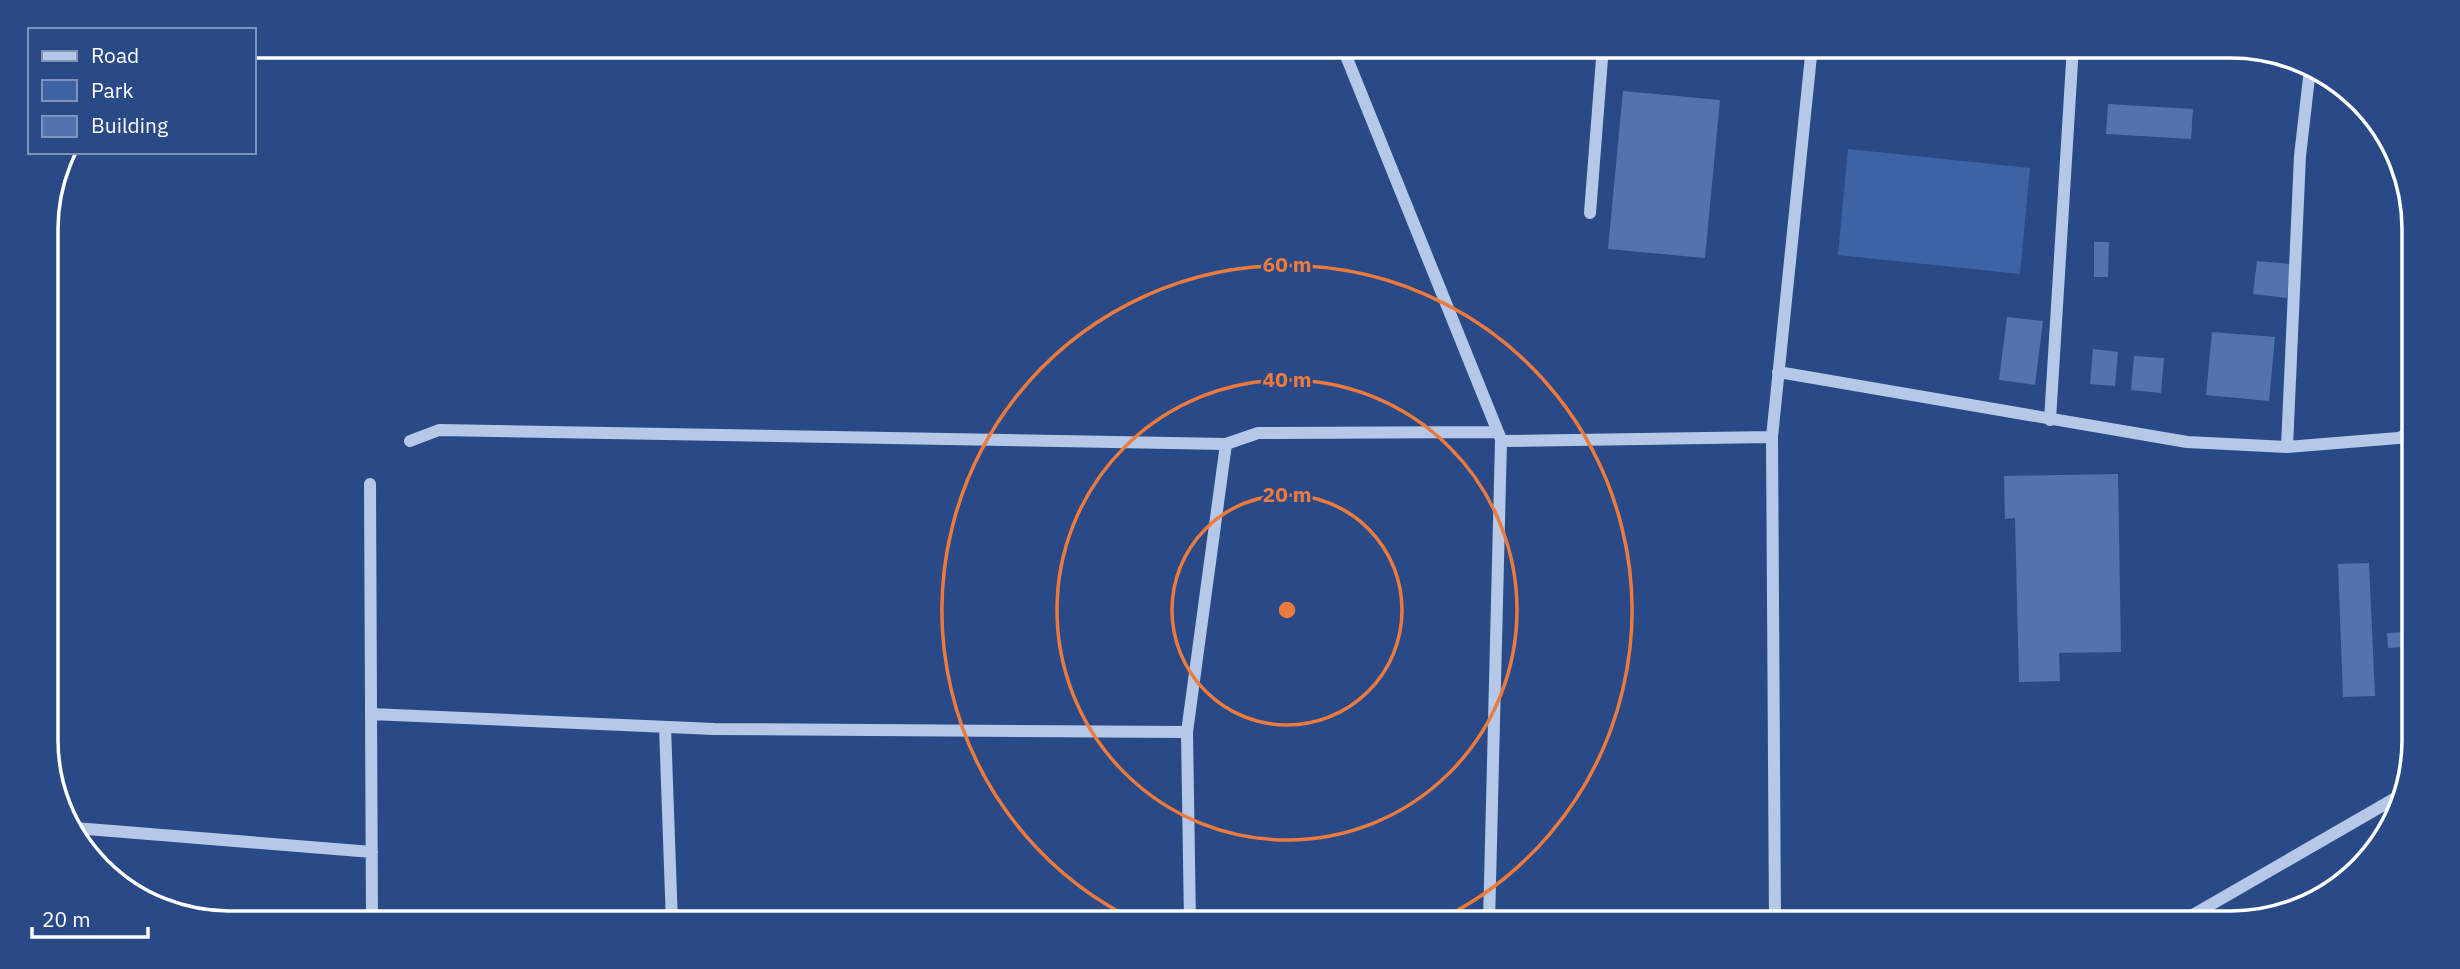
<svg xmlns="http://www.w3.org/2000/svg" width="2460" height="969" viewBox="0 0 2460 969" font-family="'IBM Plex Sans',sans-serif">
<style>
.green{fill:#3e63a4}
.building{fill:#5273af}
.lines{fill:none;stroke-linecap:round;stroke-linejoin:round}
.minor{stroke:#b6c8e8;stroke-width:12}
.ring{fill:none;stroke:#ed7a3d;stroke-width:3.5}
.rim{fill:none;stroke:#fff;stroke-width:3.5}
.centre{fill:#ed7a3d;stroke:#294a87;stroke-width:3.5}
.ring-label{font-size:21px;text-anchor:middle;font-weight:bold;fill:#ed7a3d;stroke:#294a87;stroke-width:5;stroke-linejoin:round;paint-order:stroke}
</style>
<rect width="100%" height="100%" fill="#294a87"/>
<path class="green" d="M1848,149L2030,168L2020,274L1838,255Z"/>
<path class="building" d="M1623,91L1720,100L1705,258L1608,249Z
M2108,104L2193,109L2191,139L2106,134Z
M2094,242H2109L2108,277H2094Z
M2257,261L2291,264L2287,298L2253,294Z
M2007,317L2043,321L2035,385L1999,380Z
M2212,332L2275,337L2269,401L2206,395Z
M2093,349L2118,352L2115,386L2090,384Z
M2134,356L2164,358L2161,393L2131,390Z
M2118,474L2121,652L2059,653L2060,681L2019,682L2015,518L2005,519L2004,476Z
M2369,563L2375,696L2343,697L2338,564Z
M2414,611V646L2388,648L2387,633L2405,632L2404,612Z
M2414,650V680L2402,681L2401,652Z"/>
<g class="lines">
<path class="minor" d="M1342,46L1500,437
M1590,213L1603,46
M1778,372L2187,442L2287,447L2300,156L2310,69
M2050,420L2073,46
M1772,437L1812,46
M410,441L439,430L1226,444L1258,433L1498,432
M2287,447L2398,438L2414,433
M370,484L372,923
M371,714L714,729L1187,732
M665,727L672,923
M75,828L372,852
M1190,923L1187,732L1226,444
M1489,923L1501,441L1772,437L1775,923
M2179,923L2406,792"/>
</g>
<g class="ring">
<circle cx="1287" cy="610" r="115"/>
<circle cx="1287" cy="610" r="230"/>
<path d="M1141 923A345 345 0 1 1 1433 923"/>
</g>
<path d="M0 0H2460V969H0ZM229 58H2231A171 171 0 0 1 2402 229V740A171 171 0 0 1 2231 911H229A171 171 0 0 1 58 740V229A171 171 0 0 1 229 58Z" fill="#294a87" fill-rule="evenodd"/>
<path class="rim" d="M229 58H2231A171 171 0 0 1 2402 229V740A171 171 0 0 1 2231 911H229A171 171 0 0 1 58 740V229A171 171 0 0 1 229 58Z"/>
<circle cx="1287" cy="610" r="10" class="centre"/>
<g class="ring-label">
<text x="1287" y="272">60 m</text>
<text x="1287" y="387">40 m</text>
<text x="1287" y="502">20 m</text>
</g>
<rect x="28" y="28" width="228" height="126" fill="#294a87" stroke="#7f92b7" stroke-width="2"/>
<rect x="42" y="51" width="35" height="10" fill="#b6c8e8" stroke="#7f92b7" stroke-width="2"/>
<text x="91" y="63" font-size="21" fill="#ffffff">Road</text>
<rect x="42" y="80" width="35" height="21" fill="#3e63a4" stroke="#7f92b7" stroke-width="2"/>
<text x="91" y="98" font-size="21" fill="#ffffff">Park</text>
<rect x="42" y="116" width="35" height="21" fill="#5273af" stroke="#7f92b7" stroke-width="2"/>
<text x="91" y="133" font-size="21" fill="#ffffff">Building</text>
<path d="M32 927v10h116v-10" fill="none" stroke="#ffffff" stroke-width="3.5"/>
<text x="42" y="927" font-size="21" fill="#ffffff" stroke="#294a87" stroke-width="5" paint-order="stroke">20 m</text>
</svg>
